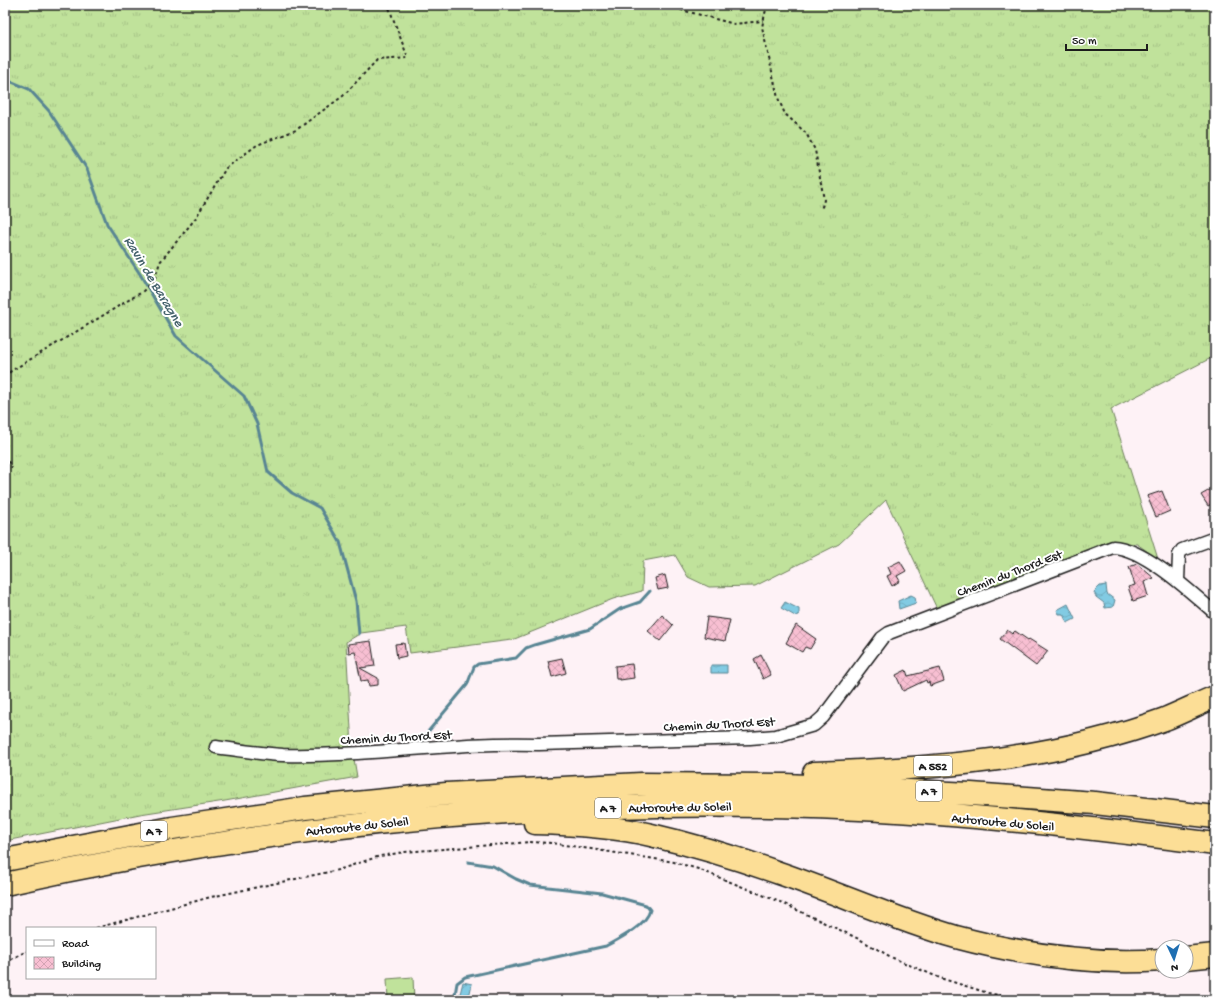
<svg xmlns="http://www.w3.org/2000/svg" width="1220" height="1005" viewBox="0 0 1220 1005" font-family="'Gochi Hand',sans-serif">
<style>
.grass{fill:url(#grass-tufts);stroke:#6e7f5c}
.park{fill:#c0e29b;stroke:#6e7f5c}
.water{fill:url(#water-waves);stroke:#598593}
.lines{fill:none;stroke-linecap:round;stroke-linejoin:round}
.stream{stroke:#598593;stroke-width:3}
.building{fill:url(#building-cross-hatch);stroke:#1c1c1c}
.street-casing{stroke:#1c1c1c;stroke-width:15}
.highway-casing{stroke:#1c1c1c;stroke-width:25}
.path{stroke:#1c1c1c;stroke-width:2;stroke-dasharray:3 3;stroke-linecap:butt}
.street{stroke:#fff;stroke-width:12}
.highway{stroke:#fcde96;stroke-width:22}
.labels{text-anchor:middle;stroke-width:4;stroke-linejoin:round;paint-order:stroke}
.shield{fill:#fff;stroke:#606060;stroke-width:1}
.shield-label{font-size:12px;font-weight:bold;fill:#1c1c1c}
.street-label{font-size:13px;fill:#1c1c1c;stroke:#fff}
.water-label{font-size:14px;font-style:italic;fill:#45626c;stroke:#fff}
</style>
<defs>
<pattern id="grass-tufts" width="24" height="20" patternUnits="userSpaceOnUse"><rect width="24" height="20" fill="#c0e29b"/><path d="M3 7l-1-3M5 7V3M7 7l1-3M15 17l-1-3M17 17v-4M19 17l1-3" fill="none" stroke="#a4c185"/></pattern>
<pattern id="water-waves" width="16" height="10" patternUnits="userSpaceOnUse"><rect width="16" height="10" fill="#82cbe3"/><path d="M0 5q4-4 8 0t8 0" fill="none" stroke="#70aec2"/></pattern>
<pattern id="building-cross-hatch" width="8" height="8" patternUnits="userSpaceOnUse"><rect width="8" height="8" fill="#f8bfd2"/><path d="M0 0l8 8M0 8l8-8" fill="none" stroke="#d4a4b4"/></pattern>
</defs>
<rect width="100%" height="100%" fill="#fef2f6"/>
<filter id="ink" filterUnits="userSpaceOnUse"><feTurbulence type="fractalNoise" baseFrequency=".025" numOctaves="2"/><feDisplacementMap in="SourceGraphic" scale="8" xChannelSelector="R" yChannelSelector="G"/><feConvolveMatrix kernelMatrix="1 2 1 2 8 2 1 2 1" color-interpolation-filters="sRGB"/></filter>
<g filter="url(#ink)">
<path class="grass" d="M5,5H1215V356L1111,409L1158,559L1137,544L1106,542L938,611L886,500L839,544L755,586L709,587L688,577L675,555L643,561L642,591L613,599L512,640L410,653L406,627L361,633L346,642L352,747L357,777L225,801L140,814L5,841Z"/>
<path class="park" d="M413,977L414,1000H388L387,979Z"/>
<path class="water" d="M1106,585L1107,594L1115,600L1113,607L1105,608L1104,603L1096,597L1094,592L1100,586Z
M911,595L915,597L916,603L899,609L898,601Z
M785,602L799,609V615L795,616L781,608Z
M1068,604L1075,619L1067,623L1063,614H1059L1057,610Z
M711,665H727V673H711Z
M463,982L472,984L469,997L460,994Z"/>
<g class="lines">
<path class="stream" d="M5,79L29,89L49,111L87,169L107,224L140,274L176,336L244,396L257,424L268,472L292,493L320,508L340,542L356,601L359,634
M421,740L467,685L474,667L478,664L516,658L526,648L534,645L590,629L620,609L640,602L650,591
M454,1000L457,983L465,977L606,946C619,939 647,925 650,910L646,905L602,893L530,885L516,879L493,866L468,862"/>
</g>
<path class="building" d="M1215,487V502L1208,506L1201,495Z
M1162,491L1170,511L1156,517L1147,496Z
M900,561L906,571L897,576L900,581L892,586L887,576L891,574L888,567Z
M1137,564L1154,578L1144,582L1148,596L1133,601L1128,587L1135,585L1129,567Z
M665,575L668,588L658,590L655,578Z
M662,615L673,625L660,641L648,631Z
M707,617L730,620L725,641L704,637Z
M796,625L816,639L810,649L805,647L802,652L786,643Z
M1007,630L1012,634L1015,631L1028,640L1029,639L1048,651L1036,666L1000,639Z
M371,641L375,666L360,668L378,678V685L369,686L368,680L361,681L355,652L349,653L348,644Z
M404,643L406,656L397,658L395,644Z
M761,655L771,675L763,679L754,659Z
M562,658L566,673L552,677L548,661Z
M632,664L634,678L620,680V679H616L615,666Z
M940,668L944,681L930,686L929,682L927,683L926,680L903,691L896,675L906,670L908,676Z"/>
<g class="lines">
<defs>
<path id="street" d="M1178,581L1179,555L1182,550L1215,538
M216,747C238,750 261,754 283,755C369,757 454,741 539,744L750,738L776,736L814,725L823,717L882,638L889,633L1113,547C1144,548 1192,593 1215,613"/>
<path id="highway" d="M814,773C932,769 1053,760 1165,719C1182,712 1198,704 1215,697
M535,823C573,824 614,826 651,835C694,845 737,858 779,873C838,893 896,920 956,937C1024,955 1092,965 1162,960
M5,860L172,828L305,808L446,794L641,784L786,785L971,794L1095,803L1215,817
M5,884C256,828 513,801 770,806C919,808 1068,825 1215,844
M1186,958L1215,955"/>
</defs>
<use href="#street" class="street-casing"/>
<use href="#highway" class="highway-casing"/>
<path class="path" d="M663,5L734,24L763,21
M767,5L762,27L778,98L785,114L806,133L815,150L824,200L821,210
M5,377L11,371L142,292L154,281L160,262L195,219L226,168L257,145L296,130L343,96L377,60L408,58L388,5
M5,456L12,468
M96,928L211,897L338,870L380,856L405,852L530,842L552,843L674,862L698,869L780,902L859,939L893,958L940,978L988,993L1022,1000
M5,962L27,951"/>
<use href="#street" class="street"/>
<use href="#highway" class="highway"/>
</g>
</g>
<g class="labels">
<g class="shield">
<rect x="914" y="756" width="38" height="20" rx="3"/>
<rect x="916" y="781" width="26" height="20" rx="3"/>
<rect x="595" y="798" width="26" height="20" rx="3"/>
<rect x="141" y="821" width="26" height="20" rx="3"/>
</g>
<g class="shield-label">
<text x="933" y="770">A 552</text>
<text x="929" y="795">A 7</text>
<text x="608" y="812">A 7</text>
<text x="154" y="835">A 7</text>
</g>
<g class="street-label">
<text transform="translate(1009 572) rotate(-21)" y="5">Chemin du Thord Est</text>
<text transform="translate(719 723) rotate(-3)" y="5">Chemin du Thord Est</text>
<text transform="translate(396 736) rotate(-3)" y="5">Chemin du Thord Est</text>
<text transform="translate(680 806) rotate(-1)" y="5">Autoroute du Soleil</text>
<text transform="translate(1003 821) rotate(5)" y="5">Autoroute du Soleil</text>
<text transform="translate(357 825) rotate(-6)" y="5">Autoroute du Soleil</text>
</g>
<g class="water-label">
<text transform="translate(155 281) rotate(59)" y="5">Ravin de Baragne</text>
</g>
</g>
<rect width="1220" height="1005" fill="none" stroke="#fff" stroke-width="20"/>
<rect x="10" y="10" width="1200" height="985" fill="none" stroke="#1c1c1c" stroke-width="1.5" filter="url(#ink)"/>
<rect x="26" y="927" width="130" height="52" fill="#ffffff" stroke="#a4a4a4"/>
<rect x="34" y="940" width="20" height="6" fill="#ffffff" stroke="#a4a4a4"/>
<text x="62" y="947" font-size="12" fill="#1c1c1c">Road</text>
<rect x="34" y="957" width="20" height="12" fill="url(#building-cross-hatch)" stroke="#a4a4a4"/>
<text x="62" y="967" font-size="12" fill="#1c1c1c">Building</text>
<g transform="translate(1174 959) rotate(176)"><circle r="19" fill="#ffffff" stroke="#a4a4a4"/>
<path d="M0-3L7 15L0 10L-7 15Z" fill="#1f6fb2"/>
<text y="-6" font-size="11" font-weight="bold" text-anchor="middle" fill="#1c1c1c">N</text>
</g>
<path d="M1066 44v6h81v-6" fill="none" stroke="#1c1c1c" stroke-width="2"/>
<text x="1072" y="44" font-size="12" fill="#1c1c1c" stroke="#ffffff" stroke-width="3" paint-order="stroke">50 m</text>
</svg>
